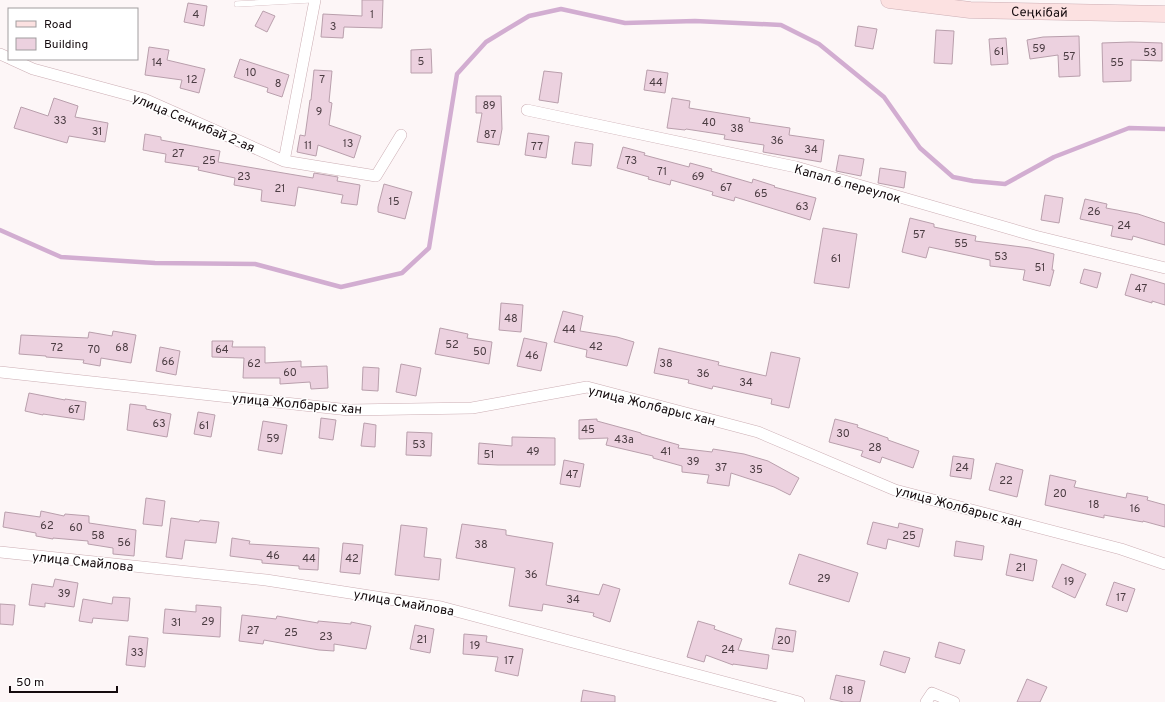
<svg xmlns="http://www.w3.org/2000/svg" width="1165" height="702" viewBox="0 0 1165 702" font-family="Overpass,sans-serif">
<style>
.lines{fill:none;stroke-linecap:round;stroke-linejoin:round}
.stream{stroke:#d2add1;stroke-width:4.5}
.building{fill:#ecd1df;stroke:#b99fac}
.lane-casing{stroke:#ccaeb4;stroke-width:6}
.street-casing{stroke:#ccaeb4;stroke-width:12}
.secondary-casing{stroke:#ccaeb4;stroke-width:17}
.lane{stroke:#fff;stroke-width:5.5}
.street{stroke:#fff;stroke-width:11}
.secondary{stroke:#fce1e1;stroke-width:16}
.labels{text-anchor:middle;stroke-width:3;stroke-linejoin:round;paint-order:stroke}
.number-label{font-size:11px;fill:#4b3c42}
.street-label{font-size:13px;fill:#150b0e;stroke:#fff}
</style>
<rect width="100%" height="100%" fill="#fdf6f7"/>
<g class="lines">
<path class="stream" d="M0,230L61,257L155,263L255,264L341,287L402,273L429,248L457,74L486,42L529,16L561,9L625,23L695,21L781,25L819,44L884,97L920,148L953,177L973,181L1005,184L1054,157L1129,128L1165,129"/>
</g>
<path class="building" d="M362,0H383L382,28L344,27L343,38L321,37L323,14L362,16Z
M188,3L207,6L204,26L184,22Z
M263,11L275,16L267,32L255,26Z
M858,26L877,29L873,49L855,46Z
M936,30L954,31L952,64L934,63Z
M1079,36L1080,76L1059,77L1058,55L1030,59L1027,40L1043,37Z
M1006,38L1008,64L991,65L989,39Z
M1131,42L1162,43V61L1131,60V81L1103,82L1102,43Z
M149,47L169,50L167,60L205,69L199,93L180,88L182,80L145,75Z
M431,49L432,73H411V50Z
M240,59L289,75L282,97L267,92L268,88L234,77Z
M314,70L332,71L329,102L332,103L329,125L361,136L354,158L318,145L316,156L297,152L300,135L305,136L310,100H311Z
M647,70L668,73L665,93L644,90Z
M544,71L562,73L558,103L539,100Z
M476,96H501L502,129L499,145L477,142L482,113H476Z
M54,98L78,106L75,117L108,123L105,142L69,136L67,143L14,128L21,107L48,116Z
M672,98L690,101L689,108L750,118L749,122L790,128L789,135L824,140L821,162L763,152L764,145L724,139L725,135L686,129L685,130L667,128Z
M528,133L549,136L546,158L525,155Z
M145,134L161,137V140L220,151L218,162L313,178L314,173L338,177L337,181L360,185L357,205L341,203L343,195L298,187L295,206L261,201L262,190L234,185L235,178L198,170L199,167L165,162L166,154L143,150Z
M575,142L593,144L591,166L572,164Z
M623,147L645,153L644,155L689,167L690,163L712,169L711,171L752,183L753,179L775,186L774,187L816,198L810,220L735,197L734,201L712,195L713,192L671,180L670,185L648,179L649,177L617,168Z
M839,155L864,159L861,176L836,171Z
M880,168L906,172L904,188L878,183Z
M384,184L412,192L405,219L378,212V207Z
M1045,195L1063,198L1059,223L1041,220Z
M1085,199L1107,204L1106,208L1138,214L1165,223V245L1133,236L1132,240L1111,236L1113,226L1080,219Z
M910,218L934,224V227L976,236L975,241L1030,248L1054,254L1052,270H1054L1050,286L1023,280L1025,270L990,266V260L929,247L926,258L902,252Z
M823,228L857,234L849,288L814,283Z
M1084,269L1101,273L1097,288L1080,283Z
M1131,274L1165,284V305L1152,301V303L1125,295Z
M501,303L523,305L521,332L499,330Z
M563,311L583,316L580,331L617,337L634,342L627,366L586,357L587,350L554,342Z
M440,328L468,334L467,338L492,342L489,364L435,354Z
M113,331L136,335L131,363L101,358L100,366L83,363L84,360L46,357V356L19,354L21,335L88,338L89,332L112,336Z
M524,338L547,343L541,371L517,366Z
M212,341H233L232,347H265V363L301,361V367L327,366L328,388L311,389L310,382L280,384V378H243L244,358L212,357Z
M160,347L180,351L176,375L156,371Z
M659,348L719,362L718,365L766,376L771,352L800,358L789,408L771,404L772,399L713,386L712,389L688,383L689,380L654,373Z
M401,364L421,368L416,396L396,392Z
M363,367L379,368L378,391L362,390Z
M29,393L65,400V399L86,402L84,420L43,414V415L25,411Z
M130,404L146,406V409L171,414L167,437L127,430Z
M198,412L215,415L211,437L194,434Z
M321,418L336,420L333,440L319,438Z
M597,419V421L641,433V434L679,445L678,448L712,452L713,449L744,454L768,461L799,478L790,495L774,487L731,473L729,486L707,483L709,475L682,472V466L653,458V456L606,445L608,438L579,439V420Z
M835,419L858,425L857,427L888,438V440L919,451L913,468L882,457L880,463L861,456L863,451L829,442Z
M263,421L287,425L282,454L258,450Z
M364,423L376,425L375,447L361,446Z
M407,432L432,433L431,456L406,455Z
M512,437L555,438V465H498L478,464L479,443L512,446Z
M953,456L974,459L971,479L950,476Z
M564,460L584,464L580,487L560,484Z
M996,463L1023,470L1017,497L989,490Z
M1050,475L1076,481L1074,487L1126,498L1127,493L1148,497L1147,500L1165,505V527L1143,521V522L1104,515V518L1045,505Z
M146,498L165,501L162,526L143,524Z
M41,511L64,516L65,514L89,516V523L136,530L134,556L113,554V548L88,544V541L53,538V539L36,536V533L3,527L5,512L40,517Z
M171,518L199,522L200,520L219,522L216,543L185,540L182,559L166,557Z
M873,522L898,528L899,523L923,529L919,547L888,539L886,549L867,544Z
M462,524L506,530V535L553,543L546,585L599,595L603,584L620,589L610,622L593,616L594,613L543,604L542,611L509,606L515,568L456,558Z
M401,525L427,528L424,557L441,559L439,580L395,575Z
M232,538L250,541L249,544L319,548L318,570L299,569V566L262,563V560L230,556Z
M956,541L984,546L982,560L954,556Z
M343,543L363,545L360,574L340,572Z
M799,554L858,573L849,602L789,584Z
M1010,554L1037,560L1033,581L1006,575Z
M1062,564L1086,574L1075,598L1052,587Z
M55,579L78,583L74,607L45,603V607L29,605L32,584L53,587Z
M1114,582L1135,589L1127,612L1106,605Z
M113,597L130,598L128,621L93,618L92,623L79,621L83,599L112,604Z
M0,604L15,605L13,625L0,624Z
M196,605L221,607L220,637L163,633L165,609L196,612Z
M242,615L276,619L277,616L318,623V621L351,624V622L371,626L366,649L334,644V651L319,650L264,640L263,644L239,641Z
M698,621L715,626L714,629L742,639L738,650L769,655L767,669L733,664V665L706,655L704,662L687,657Z
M415,625L434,629L430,653L410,649Z
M776,628L796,631L793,652L772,649Z
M464,634L487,636L486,642L523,649L518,676L495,671L498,657L463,654Z
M129,636L148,638L145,667L126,665Z
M939,642L965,650L960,664L935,657Z
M884,651L910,658L905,673L880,665Z
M836,675L865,681L860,702H844L830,699Z
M1027,679L1047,687L1040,702H1017Z
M583,690L615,696V702H581Z"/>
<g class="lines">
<defs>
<path id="lane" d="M237,4L309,0"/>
<path id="street" d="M0,54L9,58
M11,59L33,69L144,99L284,161L376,176L401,135
M527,110L796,167L1035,236L1165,268
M284,161L315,0
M0,372L349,410L472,408L587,387L758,432L895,490L1121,549L1165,564
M0,552L266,580L441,607L799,702
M926,702L932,693L954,702"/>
<g id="secondary">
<path id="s1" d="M889,0L970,10L1165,14"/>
</g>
</defs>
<use href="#lane" class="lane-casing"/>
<use href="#street" class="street-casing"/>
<use href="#secondary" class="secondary-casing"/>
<use href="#lane" class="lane"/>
<use href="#street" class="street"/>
<use href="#secondary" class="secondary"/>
</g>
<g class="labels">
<g class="number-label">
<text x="196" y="18">4</text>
<text x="372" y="18">1</text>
<text x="333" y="30">3</text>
<text x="1039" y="52">59</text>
<text x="999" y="55">61</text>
<text x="1150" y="56">53</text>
<text x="1069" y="60">57</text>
<text x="421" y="65">5</text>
<text x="157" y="66">14</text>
<text x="1117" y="66">55</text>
<text x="251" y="76">10</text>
<text x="192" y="83">12</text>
<text x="322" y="83">7</text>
<text x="656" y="86">44</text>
<text x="278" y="87">8</text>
<text x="489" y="109">89</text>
<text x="319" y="115">9</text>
<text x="60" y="124">33</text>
<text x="709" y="126">40</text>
<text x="737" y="132">38</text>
<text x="97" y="135">31</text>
<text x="490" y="138">87</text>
<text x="777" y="144">36</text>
<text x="348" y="147">13</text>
<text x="308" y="149">11</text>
<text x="537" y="150">77</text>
<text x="811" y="153">34</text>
<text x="178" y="157">27</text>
<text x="209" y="164">25</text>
<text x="631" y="164">73</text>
<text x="662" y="175">71</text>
<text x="244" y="180">23</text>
<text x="698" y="180">69</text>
<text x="726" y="191">67</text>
<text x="280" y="192">21</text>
<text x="761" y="197">65</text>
<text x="394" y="205">15</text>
<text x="802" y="210">63</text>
<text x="1094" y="215">26</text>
<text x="1124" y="229">24</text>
<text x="919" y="238">57</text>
<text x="961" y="247">55</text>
<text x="1001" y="260">53</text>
<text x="836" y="262">61</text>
<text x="1040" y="271">51</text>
<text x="1141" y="292">47</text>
<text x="511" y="322">48</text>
<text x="569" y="333">44</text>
<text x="452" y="348">52</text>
<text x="596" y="350">42</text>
<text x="57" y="351">72</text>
<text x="122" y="351">68</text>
<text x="94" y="353">70</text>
<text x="222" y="353">64</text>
<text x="480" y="355">50</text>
<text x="532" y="359">46</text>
<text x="168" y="365">66</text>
<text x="254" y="367">62</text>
<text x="666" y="367">38</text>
<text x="290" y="376">60</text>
<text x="703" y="377">36</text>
<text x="746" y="386">34</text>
<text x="74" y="413">67</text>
<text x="159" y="427">63</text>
<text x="204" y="429">61</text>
<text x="588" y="433">45</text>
<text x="843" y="437">30</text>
<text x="273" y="442">59</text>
<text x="624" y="443">43а</text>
<text x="419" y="448">53</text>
<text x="875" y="451">28</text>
<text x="533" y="455">49</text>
<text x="666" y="455">41</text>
<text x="489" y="458">51</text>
<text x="693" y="465">39</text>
<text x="721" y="471">37</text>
<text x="962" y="471">24</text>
<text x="756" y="473">35</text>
<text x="572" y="478">47</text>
<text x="1006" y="484">22</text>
<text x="1060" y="497">20</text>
<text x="1094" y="508">18</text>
<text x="1135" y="512">16</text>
<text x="47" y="529">62</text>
<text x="76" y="531">60</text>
<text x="98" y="539">58</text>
<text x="909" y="539">25</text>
<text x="124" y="546">56</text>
<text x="481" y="548">38</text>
<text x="273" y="559">46</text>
<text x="309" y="562">44</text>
<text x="352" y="562">42</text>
<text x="1021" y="571">21</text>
<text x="531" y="578">36</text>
<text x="824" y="582">29</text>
<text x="1069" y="585">19</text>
<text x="64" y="597">39</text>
<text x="1121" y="601">17</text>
<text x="573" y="603">34</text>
<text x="208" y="625">29</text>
<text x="176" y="626">31</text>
<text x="253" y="634">27</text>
<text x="291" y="636">25</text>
<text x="326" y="640">23</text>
<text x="422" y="643">21</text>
<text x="784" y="644">20</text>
<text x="475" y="649">19</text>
<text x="728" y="653">24</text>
<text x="137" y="656">33</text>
<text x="509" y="664">17</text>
<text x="848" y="694">18</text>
</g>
<g class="street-label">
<text dy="5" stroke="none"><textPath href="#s1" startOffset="151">Сеңкібай</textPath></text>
<text transform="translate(194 122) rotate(23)" y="5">улица Сенкибай 2-ая</text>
<text transform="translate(848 183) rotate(16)" y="5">Капал 6 переулок</text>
<text transform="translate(297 403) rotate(5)" y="5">улица Жолбарыс хан</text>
<text transform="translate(652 405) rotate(14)" y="5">улица Жолбарыс хан</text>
<text transform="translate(959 506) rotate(15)" y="5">улица Жолбарыс хан</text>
<text transform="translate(83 561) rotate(6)" y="5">улица Смайлова</text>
<text transform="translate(404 602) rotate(10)" y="5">улица Смайлова</text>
</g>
</g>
<rect x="8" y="8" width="130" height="52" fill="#ffffff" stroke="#a19d9f"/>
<rect x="16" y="21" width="20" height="6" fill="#fce1e1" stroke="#a19d9f"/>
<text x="44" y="28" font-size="12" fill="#150b0e">Road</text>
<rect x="16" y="38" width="20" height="12" fill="#ecd1df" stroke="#a19d9f"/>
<text x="44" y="48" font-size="12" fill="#150b0e">Building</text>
<path d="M10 686v6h107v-6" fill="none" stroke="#150b0e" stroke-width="2"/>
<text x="16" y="686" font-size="12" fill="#150b0e" stroke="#ffffff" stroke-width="3" paint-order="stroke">50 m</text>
</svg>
